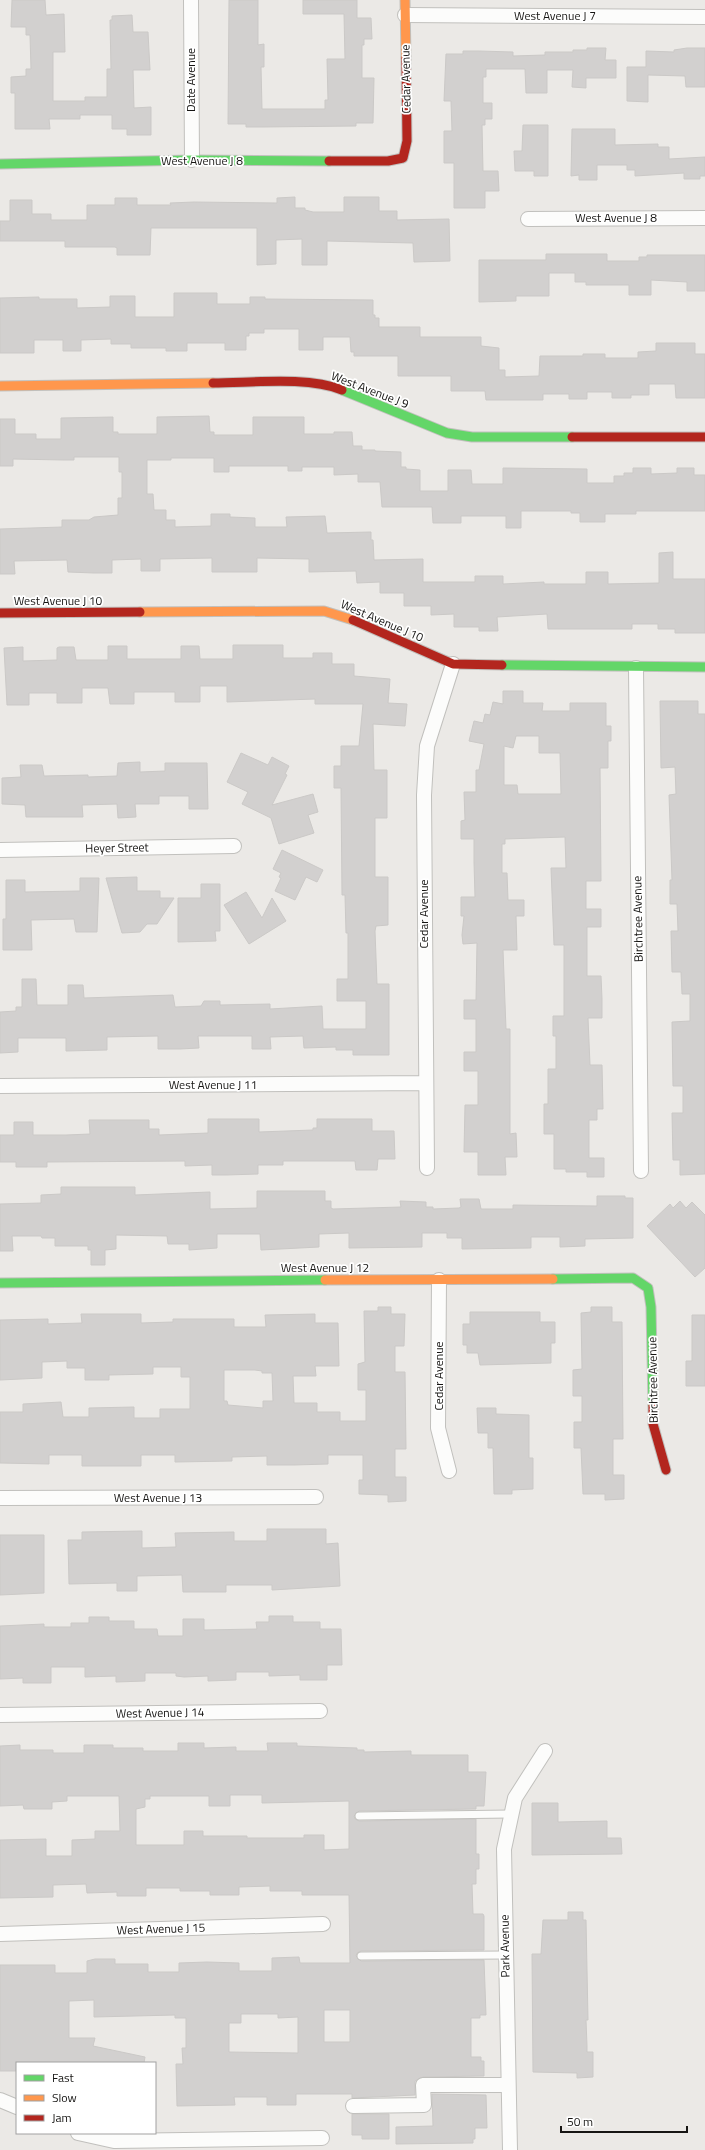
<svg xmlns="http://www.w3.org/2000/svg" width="705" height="2150" viewBox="0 0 705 2150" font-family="'Titillium Web',sans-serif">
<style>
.building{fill:#d2d0cf;stroke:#cbc9c7;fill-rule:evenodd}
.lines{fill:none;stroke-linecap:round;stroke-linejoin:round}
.lane-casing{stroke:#c1c0bd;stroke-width:9}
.street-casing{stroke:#c1c0bd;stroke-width:16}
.fast-casing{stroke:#c1c0bd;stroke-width:11}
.slow-casing{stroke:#c1c0bd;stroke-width:11}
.jam-casing{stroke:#c1c0bd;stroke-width:11}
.lane{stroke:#fcfcfb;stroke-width:7}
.street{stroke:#fcfcfb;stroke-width:14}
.fast{stroke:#63d668;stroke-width:9}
.slow{stroke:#ff974d;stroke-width:9}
.jam{stroke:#b3261e;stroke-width:9}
.labels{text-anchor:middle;stroke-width:3.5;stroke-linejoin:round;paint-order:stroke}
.street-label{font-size:12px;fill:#161513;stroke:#fff}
</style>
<rect width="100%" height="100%" fill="#ebe9e6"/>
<path class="building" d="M12,0H45L46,15L64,14L65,52H53V101H85V97H107V69H111L110,20H112V16L132,15L133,32H148L150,70H133L134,108L151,107V135H127V129H112V115H80V119H49L50,129H15V93H11V77L26,76V69H31L30,35H26V27H11Z
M229,0H258V45L264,44V67H261L262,109H325V100H328L327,59H345L344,14H303V0H357V18H371L372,39H364V45H362V78H374L373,123H356V126L262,127H246V124H228Z
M587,48H606L605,60H616V78H586V88L572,87L573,70H547V93H526L525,69H486V77H483V103H492V119H485V125H482L483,171H498L499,191H485V208H454V163H444V131H452L451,101H444L446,54H463V51H479L513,52V56L545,55V52H573V50H587Z
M687,48H705V87H686L685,76L648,75V102L627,101V67H646V51L674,52V50Z
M523,125H548V176H534V171H515L514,151H522Z
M572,129H615V145L658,144V147H669V159L705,157V176H700V179H684V173L635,176V170H627V165H597V180H579V175L571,176Z
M295,197V208H305V210L313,212H344V197H379V211H397V220L449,219L450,261L414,262L413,243L327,241V265H302V239L276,240V264L257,265V228H151L150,255H117V248L115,247H65V241H0V221H10V200H32V214H51V220H87V205H115V198H137V205H171L170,203L194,202L277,203V198Z
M546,254H607V261H639V257H647V255H705V291H687V282L651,280V295H629V285H586V282H575V273H549V296H516V301L479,302V260H546Z
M174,293H217V304H250V297H265V299L373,300V315H375V318H379V327H420V337H481V346L499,348V370H505V377L539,376L540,356H583V354H605V358H638V352L656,351V343H695V354H705V398H676L675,384H649V395H631V398H612V392H587V399H569V394H543V400H486L485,391H451V376H398V356H354V352H351L350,337H323V350H299V329H264V333H249V336H246V350H225V343H187V351H166V348H131V344H111V339L81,340V351H63V340H34V353H0V298L39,297V299H77V308L110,307V296H135V317H174Z
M209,416L210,432H214V435H253V417H304V434H334V432H352L353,446H362V450H375V451L401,452V467H406V469L420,470V491H448V470H471L472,484H503V468L587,469V483H614V476H624V473H633V468H651V474L677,473V468H694V475H705V511H636V514H605V522H580V513H571V511H521V528H506V516H461V523H433L432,507H382L380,482H358V474L334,475V467H302V471H288V466H229V472H214V458H171V460H147V494H153L154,510H166V520H175V527L211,526V514H230V517L255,518V527H287L286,517L325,516L327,533L371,532V540H373L374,560L423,559V582H475V576H503V584L544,582V584H586V572H608V584L659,583V553L673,552V579H705V633H675V629H658V624H632V629H548L547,614L497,617L498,631H479V627H454V614L431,615V606H404V593H380V582L357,583L356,571L309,572V559L257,558V572H212V558L160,559V571H141V559L112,560V573H94L68,572L67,560L14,561L15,574H0V529L62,527V520H89L94,517L118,515V498H122V472H119V457H74V460H64L13,459V466H0V419H15V434H36V439H61V418L113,417V432H118V434H157V417Z
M233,645H283V658H313V653H332V664H354V676L390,679L388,703L407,704L405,726L373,724L374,770H387V818H375V877H388V925L376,926L375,931L377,984H389V1055H353V1050H336V1047L304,1048L303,1036L270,1037L271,1049H252V1036H198L199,1048L180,1049H158V1036L107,1037V1050L66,1051V1038H18V1052L0,1053V1012L16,1011V1007H22V979H36L37,1005H68V985H83L84,998L173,995L175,1007L201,1006L204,1001H220V1005L270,1004V1009L322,1006L323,1029H366V1001H337V979H348V933H346L345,895H342L341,788H334V766H341V746H359L363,704H315V699L227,702V686H200V702H175V692H134V704H110L108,688H82V703H57V693H29V705H7L4,648L23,647V661L57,660V648L59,647H74L76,660H108V646H127V659H181V646H199L200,659H233Z
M503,691H523V703H543L542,711H570V703H606V726H611V741H608V768H600L601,881H586V909H601V927H587V976H601L602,999V1018H588L590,1065H602L603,1109H597V1120H589V1158H604V1177H587V1172H566V1169H554V1134H544V1104H548V1069H556V1036H553V1016H564V945H554L551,868H566L565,837L505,839V844H502V873H507L508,900H524V916H516L517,950H503L506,1029H510V1134L516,1133L517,1157H505L506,1175H478V1152H464L465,1105H478V1071H464V1052H476V1019H464V1000H476L477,943L463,944L462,935L464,916H461V897H475L474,862V839H461V821L465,820L464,792H476V770H479L484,744L469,741L474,721L483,723L485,714L490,715L493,702L503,704ZM516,736H539V753H560L561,794H518L517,785H504V746L513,748Z
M660,701H698V714H705V1174L680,1175V1160H673L672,1113H683V1086H673L672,1022L690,1021V994H682L681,972H672L671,931H678L677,904H670V880H672L669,795L676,794L675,767L661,768Z
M241,753L268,765L272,757L289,766L285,774L287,775L272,805L313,794L318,812L308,815L314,833L279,844L271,818L242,804L248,792L227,782Z
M140,762V772L165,771V763H207L208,809H189V796H159V804H135L136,817L118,818L117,804L82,805L83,817H26L25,805L2,804V778L21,777L20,765H42L44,776L88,775V777L117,776L118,763Z
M282,850L323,870L317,882L306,877L295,900L275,891L281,878L279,877L281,873L273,869Z
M137,877V891H160V898H174L157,924H147L140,932L122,933L106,878Z
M80,878H99L97,932H76L74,919L31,920L32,950H3V919H6V880H25V892L80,891Z
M201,884H220V931H215L216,941L178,942V898H201Z
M246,892L262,918L272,898L286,921L249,944L224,905Z
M208,1119H259V1132L313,1130V1128H317V1119H372V1131H394L395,1159H378L377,1170H356L355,1161H283V1165H258V1174L226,1175H212V1165L185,1166V1161L47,1162V1167H16V1162H0V1135H14V1122H33V1135H66L90,1134L89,1120H149V1129H159V1135L208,1133Z
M61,1187H135V1195L210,1192V1209L257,1208V1191H325V1201H331V1208L333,1209L401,1207L400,1201L426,1202V1207H433V1209L459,1208L461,1207L460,1199H479L481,1209H513V1205L597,1206V1196H625V1198H633V1238L585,1239V1246L560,1247V1237H531V1248L462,1249V1238H447V1233H422V1247L349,1248V1233L319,1234V1247L261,1250L260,1234H217V1248L189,1250V1244H168L167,1236L116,1235V1249L105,1250V1265H91V1250H88V1246H55V1238H42L41,1236H12L13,1251H0V1204L41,1203V1195L61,1194Z
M680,1201L686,1208L692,1202L705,1215V1268L695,1277L647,1226L670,1204L673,1208Z
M378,1307H391V1314H405L404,1346H395V1372H405L406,1449H395V1477H406V1501L388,1502V1495L359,1494V1480H363V1455H328V1464L294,1465H267V1456L232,1457V1461L175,1462V1455H141V1466H82V1455H49V1464L0,1463V1412H23V1404L61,1402L63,1417H89V1408L134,1407V1418H160V1409H190V1377H181V1367H153V1374L109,1375V1380H85V1368H67V1361L42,1362V1378L0,1380V1320L48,1319V1324L82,1323L81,1314H141V1323L173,1322V1319H234V1327H266L265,1315L315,1314V1323H338L339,1366H315L316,1376H293L294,1403H317V1412H340V1421H366V1390H358V1364L365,1362L364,1311H378ZM224,1370H255L262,1371V1373H272L273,1401H263V1408L228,1405L227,1401H224Z
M591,1307H612V1322H622L623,1439H613V1475H624V1499L605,1500V1494H583L581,1448H574V1422H582V1396H573V1370L582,1369L581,1313L591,1312Z
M470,1312H540V1322H555V1343H551V1363L480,1365L478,1353H467V1345H463V1324H470Z
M692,1315H705V1386H686V1361H692Z
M477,1408H496V1414L529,1415V1458H533V1489L512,1490V1494H494L493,1448H488V1433H478Z
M267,1529H326V1544L338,1543L340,1586L272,1590V1585H226V1592H183L182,1575L137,1576V1591H117V1583L69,1584L68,1540H82V1532L142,1531V1548L176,1547L175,1533L234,1532V1541H267Z
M0,1535H44V1593L0,1595Z
M269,1616H293V1622H320V1629H341L342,1665H327V1680H300V1675L269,1676V1672H236V1680L208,1681V1676L184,1677L176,1676V1673H145V1681L116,1682V1676L85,1677V1667H51V1683H23V1678L0,1679V1626L44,1624V1627H71V1623H89V1617H109V1621H134V1629H157L158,1636H183V1619H204V1630L257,1629L256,1622H269Z
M178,1743H204V1748L236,1747V1751H268L267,1743H297V1746L357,1748V1750H364V1752L411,1751V1755H468V1772H486L484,1806H476V1809L359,1811L354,1816L355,1819L359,1821L476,1819V1854H479V1869H476V1884H472L473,1914H483L484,1916V1950L361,1951L357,1953L356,1956L361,1961L484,1960L486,2015H480V2018H471V2057H481V2061H484V2076L423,2077L415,2081V2095L352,2098V2094H296V2105H267V2097H234L235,2105L177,2106L176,2064H183L182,2048H186V2018H175V2015L94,2017V2000L69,2001V2038H95L93,2046L145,2057L144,2063H17L16,2071H0V1965H55V1973H87V1961L95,1959H115V1964H148V1972H179V1963L207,1962L239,1963V1971H272V1958L299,1957L300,1963H350L349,1895H302V1891H270V1886L239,1887V1895H210V1891H180V1888H146V1896H117V1892L87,1893L86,1884L53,1885V1897L0,1898V1840L46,1839V1856H72V1840L95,1839V1831H120L119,1796H67V1801L52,1802V1809H24L23,1805L0,1806V1746L20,1745V1750H53V1753H84V1745H113V1748H143V1751H178ZM230,1795H262V1803L349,1801V1849L324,1850V1835H304V1838H247V1836H203V1831H184V1845H136V1809L145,1807V1799H150V1796H209V1806H230ZM324,2010H350V2042H324ZM241,2014H278V2018L298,2017V2053L229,2052V2023H241Z
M532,1803H558V1822L607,1821V1838H621L622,1854L532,1855Z
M568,1912H583V1920H586L588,2020H586L587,2046V2052H593V2077L577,2078V2073L533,2072L532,1954H541L543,1920H568Z
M432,2094L486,2095L487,2128H475V2139H473V2143L396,2144V2127L433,2126Z
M352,2114H389V2139H362V2135H352Z"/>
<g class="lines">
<defs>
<path id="lane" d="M359,1816L511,1814
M361,1956L506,1955"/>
<path id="street" d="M191,0L192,160
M405,15L705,17
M528,219L705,218
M636,668L641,1171
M0,850L234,846
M0,1086L426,1083
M427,1168L424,795L427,746L453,664
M439,1280L438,1428L449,1471
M0,1498L316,1497
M0,1715L320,1711
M0,1934L323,1924
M0,2100L17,2107
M353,2106L424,2105L423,2085H508
M78,2133L114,2141L322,2138
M510,2150L504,1849L515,1798L545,1751"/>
<path id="fast" d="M0,164L192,160L329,161
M342,390L447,433L472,437H572
M502,665L705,667
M553,1279L633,1278L648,1288L651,1307L653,1405
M0,1283L325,1280"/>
<path id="slow" d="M405,0L406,58
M0,386L213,383
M140,612L324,611L353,620
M325,1280L553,1279"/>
<path id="jam" d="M329,161H388L403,158L407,141L406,58
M213,383C251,383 307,376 342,390
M572,437H705
M0,613L140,612
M353,620L453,664L502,665
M653,1405V1424L666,1470"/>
</defs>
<use href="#lane" class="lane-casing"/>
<use href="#street" class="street-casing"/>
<use href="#fast" class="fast-casing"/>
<use href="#slow" class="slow-casing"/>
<use href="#jam" class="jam-casing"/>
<use href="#lane" class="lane"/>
<use href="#street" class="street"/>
<use href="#fast" class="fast"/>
<use href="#slow" class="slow"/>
<use href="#jam" class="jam"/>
</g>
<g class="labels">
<g class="street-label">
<text x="555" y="20">West Avenue J 7</text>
<text transform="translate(406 79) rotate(-91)" y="4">Cedar Avenue</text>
<text transform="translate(191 80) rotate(-90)" y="4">Date Avenue</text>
<text x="202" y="165">West Avenue J 8</text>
<text x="616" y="222">West Avenue J 8</text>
<text transform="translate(370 390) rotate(21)" y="4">West Avenue J 9</text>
<text x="58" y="605">West Avenue J 10</text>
<text transform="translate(382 621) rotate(23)" y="4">West Avenue J 10</text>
<text transform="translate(117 848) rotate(-1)" y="4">Heyer Street</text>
<text transform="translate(424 914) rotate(-90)" y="4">Cedar Avenue</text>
<text transform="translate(638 919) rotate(-91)" y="4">Birchtree Avenue</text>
<text x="213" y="1089">West Avenue J 11</text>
<text x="325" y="1272">West Avenue J 12</text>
<text transform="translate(439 1376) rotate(-90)" y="4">Cedar Avenue</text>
<text transform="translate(653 1380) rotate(-91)" y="4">Birchtree Avenue</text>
<text x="158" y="1502">West Avenue J 13</text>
<text transform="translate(160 1713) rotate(-1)" y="4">West Avenue J 14</text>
<text transform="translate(161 1929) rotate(-2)" y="4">West Avenue J 15</text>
<text transform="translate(505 1946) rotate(-91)" y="4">Park Avenue</text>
</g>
</g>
<rect x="16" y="2062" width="140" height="72" fill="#ffffff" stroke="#a2a1a1"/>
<rect x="24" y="2075" width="20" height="6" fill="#63d668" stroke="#a2a1a1"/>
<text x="52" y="2082" font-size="12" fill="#161513">Fast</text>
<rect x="24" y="2095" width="20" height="6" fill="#ff974d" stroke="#a2a1a1"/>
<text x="52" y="2102" font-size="12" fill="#161513">Slow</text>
<rect x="24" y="2115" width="20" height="6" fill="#b3261e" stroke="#a2a1a1"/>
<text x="52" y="2122" font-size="12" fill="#161513">Jam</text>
<path d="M561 2126v6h126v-6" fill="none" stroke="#161513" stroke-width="2"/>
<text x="567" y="2126" font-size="12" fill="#161513" stroke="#ffffff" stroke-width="3" paint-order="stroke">50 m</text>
</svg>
